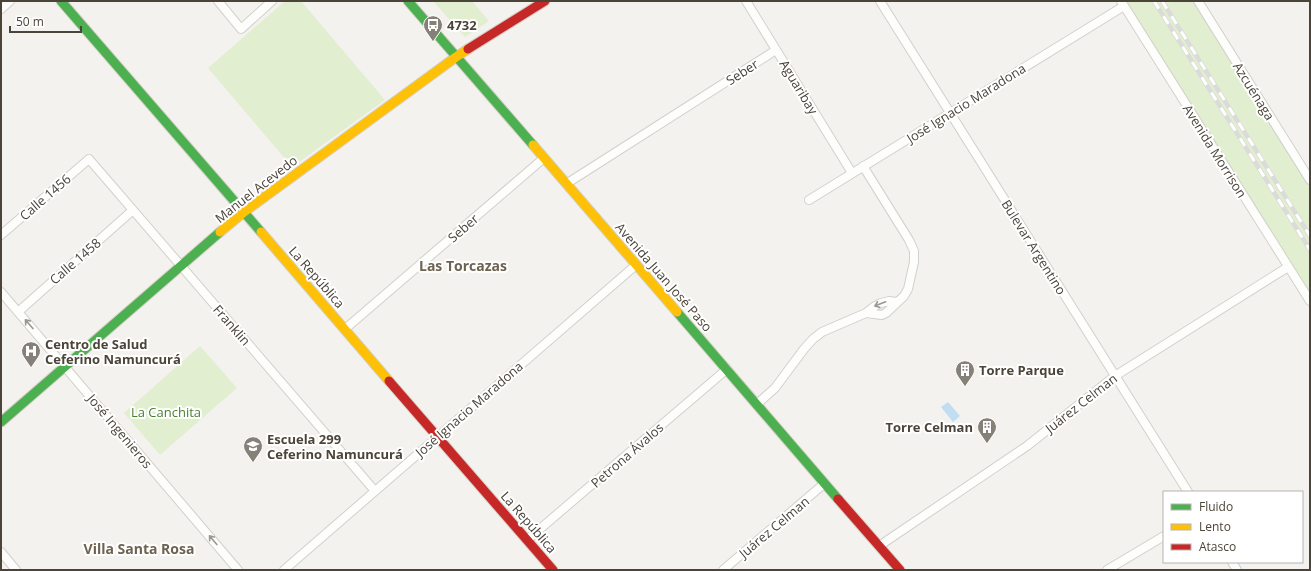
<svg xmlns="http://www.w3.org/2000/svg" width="1311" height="571" viewBox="0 0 1311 571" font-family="'Open Sans',sans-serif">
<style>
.green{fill:#e1eecf}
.water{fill:#c0ddf1}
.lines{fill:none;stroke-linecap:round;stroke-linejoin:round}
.street-casing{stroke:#d2d0cb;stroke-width:10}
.fast-casing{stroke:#d3cfc5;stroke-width:11}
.slow-casing{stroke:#d3cfc5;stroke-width:11}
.jam-casing{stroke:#d3cfc5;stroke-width:11}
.street{stroke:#fdfdfc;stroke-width:8}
.fast{stroke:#4caf50;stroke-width:9}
.slow{stroke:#ffc107;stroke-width:9}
.jam{stroke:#c62828;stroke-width:9}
.rail-casing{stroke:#dbdbda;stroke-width:4.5}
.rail{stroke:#fff;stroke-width:3;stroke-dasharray:9;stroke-linecap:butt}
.oneway{stroke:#9b9791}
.labels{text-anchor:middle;stroke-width:4;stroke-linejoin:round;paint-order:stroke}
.poi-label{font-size:13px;font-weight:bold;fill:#4b4439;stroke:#fff;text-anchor:start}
.street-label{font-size:13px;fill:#4b4439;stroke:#fff}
.park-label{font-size:13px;fill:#4a7f2a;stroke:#fff}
.neighbourhood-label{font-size:14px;font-weight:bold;fill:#6e6250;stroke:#fff}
</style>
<rect width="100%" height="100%" fill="#f4f2ee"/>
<path class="green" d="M285,1H301L385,100L292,167L208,68Z
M433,1H472L489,21L465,37Z
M1121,1H1198L1310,180V301Z
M200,346L237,388L160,455L124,413Z"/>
<path class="water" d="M948,402L960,416L953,422L941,407Z"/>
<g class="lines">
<defs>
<path id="street" d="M218,1L241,29L272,1
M746,1L852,173
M880,1L1188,492
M1121,1L1310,301
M1198,1L1310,180
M1,9L10,1
M863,166L909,240L914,251V262L908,289L904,296L886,313L882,315L866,313
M566,184L776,50
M809,200L1124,6
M1,235L89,159L375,491
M1,292L238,570
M18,312L133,210
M345,329L544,158
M757,404L775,388L804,349L813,339L822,332L866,313L875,306L881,303L889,301L897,302
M527,540L727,369
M879,546L1027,446L1115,376L1288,267
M1,552L16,570
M1232,562L1237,570
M284,570L636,265
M723,570L825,483
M1107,570L1164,536"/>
<path id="fast" d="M61,1L261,232
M408,1L533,145
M677,312L838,499
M1,422L220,232"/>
<path id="slow" d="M533,145L677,312
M220,232L244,212L456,57L468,49
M261,232L389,381"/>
<path id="jam" d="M468,49L545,1
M389,381L553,570
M838,499L900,570"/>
</defs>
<use href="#street" class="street-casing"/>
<use href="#fast" class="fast-casing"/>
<use href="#slow" class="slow-casing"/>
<use href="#jam" class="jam-casing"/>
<use href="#street" class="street"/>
<use href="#fast" class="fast"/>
<use href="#slow" class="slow"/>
<use href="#jam" class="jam"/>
<defs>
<path id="rail" d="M1154,1L1310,250
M1162,1L1310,236"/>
</defs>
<use href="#rail" class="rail-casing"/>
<use href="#rail" class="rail"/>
</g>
<defs><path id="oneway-shaft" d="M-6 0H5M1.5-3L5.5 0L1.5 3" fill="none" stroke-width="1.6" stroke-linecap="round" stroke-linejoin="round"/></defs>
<g class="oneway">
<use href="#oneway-shaft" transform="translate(880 304) rotate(159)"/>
<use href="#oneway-shaft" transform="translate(29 324) rotate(-131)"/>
<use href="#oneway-shaft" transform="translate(213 540) rotate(-130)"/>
</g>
<defs>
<symbol id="bus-pin" viewBox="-11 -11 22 30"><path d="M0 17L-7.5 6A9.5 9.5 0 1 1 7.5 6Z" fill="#868178" stroke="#fff"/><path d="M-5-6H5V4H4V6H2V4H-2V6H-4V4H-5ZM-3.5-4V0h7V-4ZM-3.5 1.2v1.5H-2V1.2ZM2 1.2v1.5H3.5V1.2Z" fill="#fff"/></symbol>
<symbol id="hospital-pin" viewBox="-11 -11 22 30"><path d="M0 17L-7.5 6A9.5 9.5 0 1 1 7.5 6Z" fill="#868178" stroke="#fff"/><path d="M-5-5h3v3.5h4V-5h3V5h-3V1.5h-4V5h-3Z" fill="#fff"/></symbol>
<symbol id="building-pin" viewBox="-11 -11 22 30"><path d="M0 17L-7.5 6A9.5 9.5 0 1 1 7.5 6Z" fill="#868178" stroke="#fff"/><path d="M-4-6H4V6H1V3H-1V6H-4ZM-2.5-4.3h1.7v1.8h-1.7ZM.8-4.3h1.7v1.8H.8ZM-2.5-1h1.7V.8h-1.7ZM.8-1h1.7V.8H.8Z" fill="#fff"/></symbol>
<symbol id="school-pin" viewBox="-11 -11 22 30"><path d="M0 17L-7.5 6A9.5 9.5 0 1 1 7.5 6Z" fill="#868178" stroke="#fff"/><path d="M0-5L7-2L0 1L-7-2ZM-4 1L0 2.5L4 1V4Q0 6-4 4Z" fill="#fff"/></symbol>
</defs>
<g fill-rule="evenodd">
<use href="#bus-pin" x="422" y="14" width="22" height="30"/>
<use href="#hospital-pin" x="20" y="340" width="22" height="30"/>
<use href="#building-pin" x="954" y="359" width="22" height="30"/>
<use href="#building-pin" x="976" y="416" width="22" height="30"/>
<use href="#school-pin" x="242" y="435" width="22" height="30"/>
</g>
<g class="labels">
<g class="poi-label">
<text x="447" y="30">4732</text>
<text x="45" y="349">Centro de Salud<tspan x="45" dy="15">Ceferino Namuncurá</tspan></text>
<text x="979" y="375">Torre Parque</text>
<text x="973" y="432" text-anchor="end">Torre Celman</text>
<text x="267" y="444">Escuela 299<tspan x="267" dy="15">Ceferino Namuncurá</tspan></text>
</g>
<g class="street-label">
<text transform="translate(742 72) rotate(-33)" y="5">Seber</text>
<text transform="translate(799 87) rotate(59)" y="5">Aguaribay</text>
<text transform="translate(1254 91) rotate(58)" y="5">Azcuénaga</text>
<text transform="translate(966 103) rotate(-32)" y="5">José Ignacio Maradona</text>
<text transform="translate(1215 151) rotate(58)" y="5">Avenida Morrison</text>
<text transform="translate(256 189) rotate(-38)" y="5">Manuel Acevedo</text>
<text transform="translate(45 197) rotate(-41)" y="5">Calle 1456</text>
<text transform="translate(463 228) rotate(-41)" y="5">Seber</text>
<text transform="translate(1034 247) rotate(58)" y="5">Bulevar Argentino</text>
<text transform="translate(75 261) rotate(-41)" y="5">Calle 1458</text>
<text transform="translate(317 277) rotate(49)" y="5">La República</text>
<text transform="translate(664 277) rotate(49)" y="5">Avenida Juan José Paso</text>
<text transform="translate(232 325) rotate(49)" y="5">Franklin</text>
<text transform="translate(1081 403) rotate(-38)" y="5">Juárez Celman</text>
<text transform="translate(469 409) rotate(-41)" y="5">José Ignacio Maradona</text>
<text transform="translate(120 431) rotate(50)" y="5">José Ingenieros</text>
<text transform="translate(627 455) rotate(-41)" y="5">Petrona Ávalos</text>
<text transform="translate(529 522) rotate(49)" y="5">La República</text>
<text transform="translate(774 527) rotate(-40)" y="5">Juárez Celman</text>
</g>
<g class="park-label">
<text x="166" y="417">La Canchita</text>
</g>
<g class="neighbourhood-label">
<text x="463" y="271">Las Torcazas</text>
<text x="139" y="554">Villa Santa Rosa</text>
</g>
</g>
<rect width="1311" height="571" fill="none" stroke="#4b4439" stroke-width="4"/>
<rect x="1163" y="491" width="140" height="72" fill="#ffffff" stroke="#b7b4b0"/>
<rect x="1171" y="504" width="20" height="6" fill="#4caf50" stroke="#b7b4b0"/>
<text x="1199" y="511" font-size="12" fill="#4b4439">Fluido</text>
<rect x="1171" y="524" width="20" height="6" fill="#ffc107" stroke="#b7b4b0"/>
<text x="1199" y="531" font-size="12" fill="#4b4439">Lento</text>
<rect x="1171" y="544" width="20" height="6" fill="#c62828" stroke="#b7b4b0"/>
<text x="1199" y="551" font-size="12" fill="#4b4439">Atasco</text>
<path d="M10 26v6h71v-6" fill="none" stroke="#4b4439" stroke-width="2"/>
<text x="16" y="26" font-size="12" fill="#4b4439" stroke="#ffffff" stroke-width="3" paint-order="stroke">50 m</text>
</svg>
